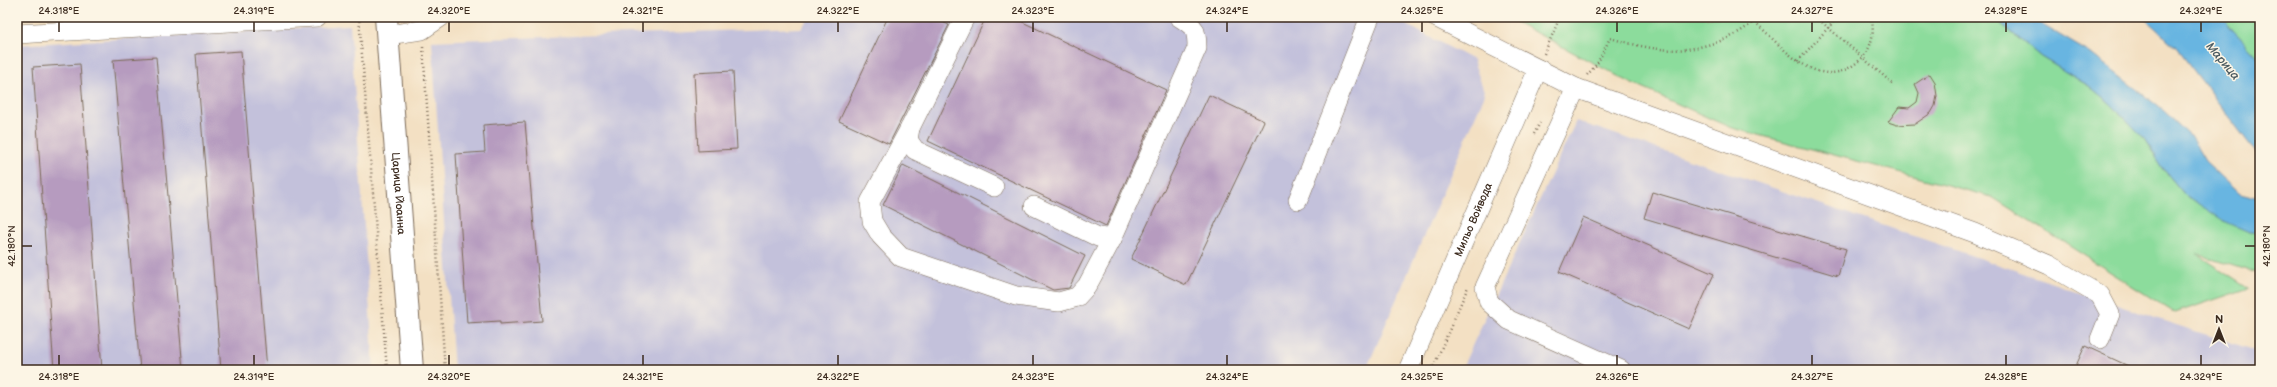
<svg xmlns="http://www.w3.org/2000/svg" width="2277" height="387" viewBox="0 0 2277 387" font-family="'Balsamiq Sans',sans-serif">
<style>
.industrial{fill:#c3c1db}
.green{fill:#8cdc9c;stroke:#64835d}
.water{fill:#68b5e1;stroke:#527080}
.building{fill:#b69bbf}
.lines{fill:none;stroke-linecap:round;stroke-linejoin:round}
.minor-casing{stroke:#7b6a58;stroke-width:20}
.major-casing{stroke:#7b6a58;stroke-width:24}
.path{stroke:#7b6a58;stroke-width:2.5;stroke-dasharray:1 3;stroke-linecap:butt}
.minor{stroke:#fff;stroke-width:19}
.major{stroke:#fff;stroke-width:22}
.ticks{fill:none;stroke:#3b2a1e;stroke-width:1.5}
.labels{text-anchor:middle;stroke-width:3;stroke-linejoin:round;paint-order:stroke}
.street-label{font-size:11px;fill:#3b2a1e;stroke:#fcf5e5}
.water-label{font-size:12px;font-style:italic;fill:#4b5b62;stroke:#fcf5e5}
.neatline{fill:none;stroke:#3b2a1e;stroke-width:1.5}
.ticks-label{font-size:10px;text-anchor:middle;fill:#3b2a1e}
</style>
<rect width="100%" height="100%" fill="#fcf5e5"/>
<filter id="ink" filterUnits="userSpaceOnUse"><feTurbulence type="fractalNoise" baseFrequency=".025" numOctaves="2"/><feDisplacementMap in="SourceGraphic" scale="8" xChannelSelector="R" yChannelSelector="G"/><feConvolveMatrix kernelMatrix="1 2 1 2 8 2 1 2 1" color-interpolation-filters="sRGB"/></filter>
<filter id="wash" filterUnits="userSpaceOnUse"><feTurbulence type="fractalNoise" baseFrequency=".012" numOctaves="4" result="noise"/><feDisplacementMap in="SourceGraphic" scale="16" xChannelSelector="R" yChannelSelector="G"/><feGaussianBlur stdDeviation="0.9" result="paint"/><feColorMatrix in="noise" values="0 0 0 0 0 0 0 0 0 0 0 0 0 0 0 0 0 1.4 0 .05"/><feComposite in="paint" operator="in"/></filter>
<g filter="url(#wash)">
<rect width="100%" height="100%" fill="#f3e0c3"/>
<path class="industrial" d="M810,17H1392L1473,60L1485,94L1366,370H454L432,41L801,28Z
M350,25L374,370H17V45Z
M1576,121L2170,323L2260,352V370H1461Z"/>
<path class="green" d="M1506,17H1993L2041,57L2089,86L2110,103L2143,137L2165,171L2185,195L2249,232L2260,233V274L2197,254L2249,288L2175,313L1992,197L1729,127L1631,83Z
M2221,17H2260V59L2254,53Z"/>
<path class="water" d="M1993,17H2029L2090,53L2164,111L2190,136L2205,161L2240,194L2260,199V233L2249,232L2224,221L2185,195L2165,171L2143,137L2110,103L2089,86L2041,57Z
M2143,17H2221L2260,59V158L2176,47Z"/>
<g id="blocks">
<path class="building" d="M888,17H930L949,25L889,144L839,121Z
M986,17H1012L1166,90L1106,226L928,141Z
M241,51L267,370H221L196,54Z
M156,57L183,370H140L113,60Z
M80,64L102,370H54L33,67Z
M733,71L737,149L698,151L694,73Z
M1930,74L1935,82L1937,96L1935,106L1931,113L1915,124L1897,125L1888,122L1899,107L1909,108L1917,102L1919,93L1915,84Z
M1209,95L1264,121L1186,285L1131,259Z
M525,122L542,321L500,324V321L467,323L456,154L485,152L483,125Z
M903,165L1085,256L1069,288L1053,290L883,205Z
M1652,192L1846,249L1838,276L1644,218Z
M1583,217L1714,274L1689,329L1559,272Z
M2085,346L2137,370H2074Z"/>
</g>
</g>
<g filter="url(#ink)">
<use href="#blocks" fill-opacity="0" stroke="#7b6a58" stroke-width="1"/>
<g class="lines">
<defs>
<g id="minor">
<path d="M965,17L910,128L908,140L915,150L994,187"/>
<path d="M1435,17L1576,88L1975,233L2049,265L2100,295L2110,314L2100,339"/>
<path d="M17,34L317,17"/>
<path d="M387,35L422,30L441,17"/>
<path d="M1576,88L1485,287L1489,302L1509,320L1621,370"/>
<path d="M910,128L870,202L872,221L881,236L901,257L1016,296L1059,302L1077,297L1087,286L1112,239"/>
<path d="M1298,200L1370,17"/>
<path d="M1034,206L1098,237L1112,239L1197,48C1197,29 1195,27 1179,17"/>
<path id="s1" d="M1408,370L1538,69"/>
</g>
<g id="major">
<path id="s2" d="M386,17L412,370"/>
</g>
</defs>
<use href="#minor" class="minor-casing"/>
<use href="#major" class="major-casing"/>
<path class="path" d="M359,17L387,370
M1816,17L1893,84
M1755,22C1784,48 1820,97 1861,59C1872,48 1875,32 1871,17
M423,47L445,370
M1544,54L1560,17
M1798,61L1838,17
M1587,75L1597,64L1610,38C1652,50 1680,56 1723,40C1737,35 1750,24 1763,17
M1534,134L1540,123
M1432,370L1468,287"/>
<use href="#minor" class="minor"/>
<use href="#major" class="major"/>
</g>
</g>
<path class="ticks" d="M59,22V32M254,22V32M449,22V32M643,22V32M838,22V32M1033,22V32M1227,22V32M1422,22V32M1617,22V32M1812,22V32M2006,22V32M2201,22V32M22,246H32M2245,246H2255M59,355V365M254,355V365M449,355V365M643,355V365M838,355V365M1033,355V365M1227,355V365M1422,355V365M1617,355V365M1812,355V365M2006,355V365M2201,355V365"/>
<g class="labels">
<g class="street-label">
<text dy="4" stroke="none"><textPath href="#s2" startOffset="177">Царица Йоанна</textPath></text>
<text dy="4" stroke="none"><textPath href="#s1" startOffset="164">Мильо Войвода</textPath></text>
</g>
<g class="water-label">
<text transform="translate(2223 61) rotate(50)" y="4">Марица</text>
</g>
</g>
<rect width="2277" height="387" fill="none" stroke="#fcf5e5" stroke-width="44"/>
<g transform="translate(2219 329)" stroke="#fcf5e5" stroke-width="3" paint-order="stroke">
<path d="M0-3L7 15L0 10L-7 15Z" fill="#3b2a1e"/>
<text y="-6" font-size="11" font-weight="bold" text-anchor="middle" fill="#3b2a1e">N</text>
</g>
<rect x="22" y="22" width="2233" height="343" class="neatline"/>
<g class="ticks-label">
<text x="59" y="14">24.318°E</text>
<text x="254" y="14">24.319°E</text>
<text x="449" y="14">24.320°E</text>
<text x="643" y="14">24.321°E</text>
<text x="838" y="14">24.322°E</text>
<text x="1033" y="14">24.323°E</text>
<text x="1227" y="14">24.324°E</text>
<text x="1422" y="14">24.325°E</text>
<text x="1617" y="14">24.326°E</text>
<text x="1812" y="14">24.327°E</text>
<text x="2006" y="14">24.328°E</text>
<text x="2201" y="14">24.329°E</text>
<text transform="translate(11 246) rotate(-90)" y="4">42.180°N</text>
<text transform="translate(2266 246) rotate(-90)" y="4">42.180°N</text>
<text x="59" y="380">24.318°E</text>
<text x="254" y="380">24.319°E</text>
<text x="449" y="380">24.320°E</text>
<text x="643" y="380">24.321°E</text>
<text x="838" y="380">24.322°E</text>
<text x="1033" y="380">24.323°E</text>
<text x="1227" y="380">24.324°E</text>
<text x="1422" y="380">24.325°E</text>
<text x="1617" y="380">24.326°E</text>
<text x="1812" y="380">24.327°E</text>
<text x="2006" y="380">24.328°E</text>
<text x="2201" y="380">24.329°E</text>
</g>
</svg>
